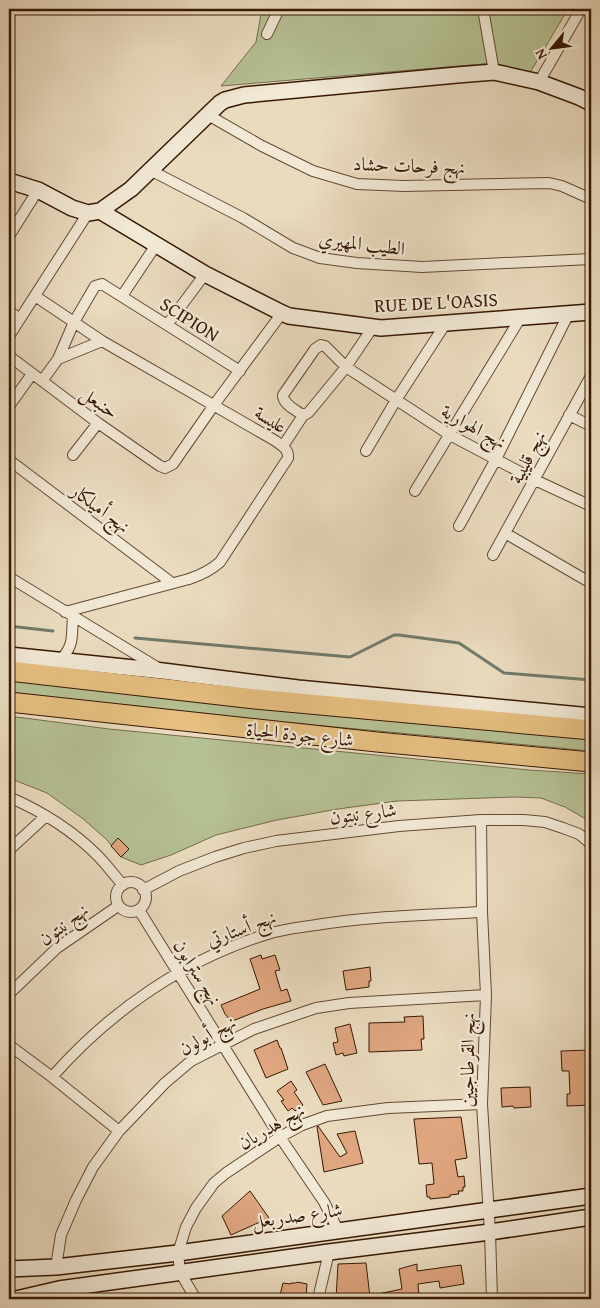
<svg xmlns="http://www.w3.org/2000/svg" width="600" height="1308" viewBox="0 0 600 1308" font-family="'Gentium Book Plus',Amiri,serif">
<style>
.green{fill:#b5c093;stroke:#766c4b}
.lines{fill:none;stroke-linecap:round;stroke-linejoin:round}
.stream{stroke:#717a6a;stroke-width:3}
.building{fill:#dfa680;stroke:#371803}
.street-casing{stroke:#644932;stroke-width:12}
.secondary-casing{stroke:#371803;stroke-width:18}
.highway-casing{stroke:#371803;stroke-width:21}
.street{stroke:#f1e8d5;stroke-width:10}
.secondary{stroke:#f1e8d5;stroke-width:15}
.highway{stroke:#e5be80;stroke-width:19}
.labels{text-anchor:middle;stroke-width:4.5;stroke-linejoin:round;paint-order:stroke}
.street-label{font-size:19px;fill:#371803;stroke:#f1e8d5}
</style>
<rect width="100%" height="100%" fill="#eadbbf"/>
<filter id="stains"><feTurbulence type="fractalNoise" baseFrequency=".004" numOctaves="4"/><feColorMatrix values="0 0 0 0 .2 0 0 0 0 .09 0 0 0 0 .02 0 0 0 .5 -.17"/></filter>
<radialGradient id="worn" r=".72"><stop offset=".6" stop-color="#630" stop-opacity="0"/><stop offset="1" stop-color="#630" stop-opacity=".3"/></radialGradient>
<path class="green" d="M262,9H568L528,76L495,63L221,86L256,42Z
M9,675L591,733V751L112,706L9,693Z
M9,716L109,729L529,770L591,774V822L565,807L541,798L515,797L397,801L338,809L277,820L216,835L171,855L141,865L121,857L106,839L82,818L47,793L9,778Z"/>
<g class="lines">
<path class="stream" d="M9,626L53,631
M135,638L350,657L394,635H399L459,643L504,673L591,680"/>
</g>
<path class="building" d="M118,838L129,849L121,857L111,846Z
M261,955L262,959L275,955L280,970L275,971L281,991L287,989L291,1001L263,1009L235,1020H230L225,1014L221,1005L260,989L250,959Z
M370,967L371,981H369V987L346,990L343,971Z
M423,1016L424,1039H421L422,1050L369,1052V1023L405,1022L404,1017Z
M350,1024L357,1053L344,1056L343,1053L336,1055L333,1043L338,1042L335,1028Z
M277,1040L280,1048H281L288,1069L266,1078L254,1050Z
M591,1050V1105L567,1106V1094H570L569,1071H562L561,1051Z
M325,1064L342,1101L323,1105L306,1072Z
M291,1081L297,1090L294,1092L303,1105L295,1111L292,1108L288,1111L281,1101L284,1100L277,1091Z
M530,1087L531,1107L514,1108L513,1106L502,1107L501,1088Z
M461,1117L467,1158L455,1160L458,1177L464,1176L465,1187H463V1191H458L459,1194L450,1195V1197L430,1199V1197H427L426,1185L434,1184L432,1163L419,1164L414,1119Z
M318,1126L340,1157L347,1153L337,1134L355,1131L363,1163L324,1172L317,1127Z
M250,1191L269,1218L231,1235L222,1216Z
M366,1263L370,1297L358,1299H336L338,1264Z
M417,1264V1271L461,1265L464,1284L440,1288L439,1281L418,1284L419,1297L409,1299H374L373,1295L402,1289L399,1269Z
M297,1282L307,1284L306,1297H302V1299H279L283,1283L291,1284V1283H296Z"/>
<g class="lines">
<defs>
<path id="street" d="M483,9L494,72
M267,34L279,9
M539,82L581,9
M208,115L262,146L313,171L357,184L404,186L549,183L562,186L591,199
M150,170L243,218L293,248L320,258L357,263L422,267L591,259
M9,236L38,190
M35,296L102,341L274,440C281,445 289,449 288,458L220,562C210,571 201,575 189,579L65,612
M122,296L156,245
M9,311L20,319
M167,325L205,274
M373,327L346,367L309,412L306,414H301C294,409 283,404 283,395L315,349L321,345L325,346L346,367L450,435L535,480L591,506
M9,336L88,213
M9,356L98,423L160,466L165,468L173,464L214,405L282,313
M58,359L102,341
M42,381L58,359L74,322L95,286L102,284L240,371
M9,406L32,374
M569,415L591,426
M283,446L304,414
M366,451L396,400L446,323
M73,455L98,423
M9,460L172,583
M415,491L521,317
M459,526L496,459L569,313
M505,533L591,583
M493,555L591,376
M9,577L160,669
M591,616V615
M60,661C75,643 71,639 73,617
M9,797C41,811 72,830 97,855C106,864 114,875 123,885
M481,820L482,912L486,995L482,1104L490,1232L492,1299
M9,850L46,816
M116 897a15 15 0 1 1 30 0a15 15 0 1 1-30 0Z
M143,890L179,871L215,857L244,848L276,841L399,826L481,820H524L545,822L563,828L579,834L591,844
M139,910L280,1137L324,1202L338,1230
M9,994L57,948L118,906
M9,1045L52,1077L119,1131
M52,1077C110,1011 186,958 271,933C285,929 301,927 316,925C370,916 427,915 482,912
M56,1267L61,1235L76,1200L93,1167L119,1131L165,1083L191,1061L254,1029L316,1008L349,1003L486,995
M198,1299L194,1296L180,1272L178,1253L186,1227L196,1208L214,1183L226,1173L280,1137L302,1125L327,1116L388,1108L482,1104
M318,1299L329,1252"/>
<path id="secondary" d="M9,181L38,190L72,208L88,213L100,211L131,189L220,103L225,100L244,95L457,75L494,72L539,82L579,97L591,103
M100,211L205,274L282,313L289,316L381,328L591,312
M9,655L163,671L298,688L591,716
M9,1269L56,1267L178,1253L591,1196
M16,1299L59,1289L329,1252L490,1232L591,1217"/>
<path id="highway" d="M9,671L255,699L591,730
M9,702L377,742L591,762"/>
</defs>
<use href="#street" class="street-casing"/>
<use href="#secondary" class="secondary-casing"/>
<use href="#highway" class="highway-casing"/>
<use href="#street" class="street"/>
<use href="#secondary" class="secondary"/>
<use href="#highway" class="highway"/>
</g>
<g class="labels">
<g class="street-label">
<text transform="translate(409 165) rotate(2)" y="7">نهج فرحات حشاد</text>
<text transform="translate(362 243) rotate(7)" y="7">الطيب المهيري</text>
<text transform="translate(436 302) rotate(-3)" y="7">RUE DE L'OASIS</text>
<text transform="translate(190 319) rotate(32)" y="7">SCIPION</text>
<text transform="translate(100 402) rotate(36)" y="7">حنبعل</text>
<text transform="translate(271 419) rotate(32)" y="7">عليسة</text>
<text transform="translate(474 426) rotate(29)" y="7">نهج الهوارية</text>
<text transform="translate(527 457) rotate(-62)" y="7">نهج قليبية</text>
<text transform="translate(101 508) rotate(37)" y="7">نهج أميلكار</text>
<text transform="translate(300 734) rotate(6)" y="7">شارع جودة الحياة</text>
<text transform="translate(363 813) rotate(-7)" y="7">شارع نبتون</text>
<text transform="translate(63 924) rotate(-37)" y="7">نهج نبتون</text>
<text transform="translate(241 928) rotate(-20)" y="7">نهج أستارتي</text>
<text transform="translate(198 972) rotate(58)" y="7">نهج سترابون</text>
<text transform="translate(207 1035) rotate(-29)" y="7">نهج أبولون</text>
<text transform="translate(467 1060) rotate(-89)" y="7">نهج القرطاجيين</text>
<text transform="translate(271 1126) rotate(-30)" y="7">نهج هدريان</text>
<text transform="translate(297 1215) rotate(-8)" y="7">شارع صدربعل</text>
</g>
</g>
<rect width="600" height="1308" fill="none" stroke="#eadbbf" stroke-width="30"/>
<rect x="10" y="10" width="580" height="1288" fill="none" stroke="#371803" stroke-width="2.5"/>
<rect x="15" y="15" width="570" height="1278" fill="none" stroke="#371803"/>
<g transform="translate(552 48) rotate(241)" stroke="#f1e8d5" stroke-width="4" paint-order="stroke">
<path d="M0-4L9 19L0 12L-9 19Z" fill="#371803"/>
<text y="-8" font-size="14" font-weight="bold" text-anchor="middle" fill="#371803">N</text>
</g>
<rect width="100%" height="100%" filter="url(#stains)"/>
<rect width="100%" height="100%" fill="url(#worn)"/>
</svg>
